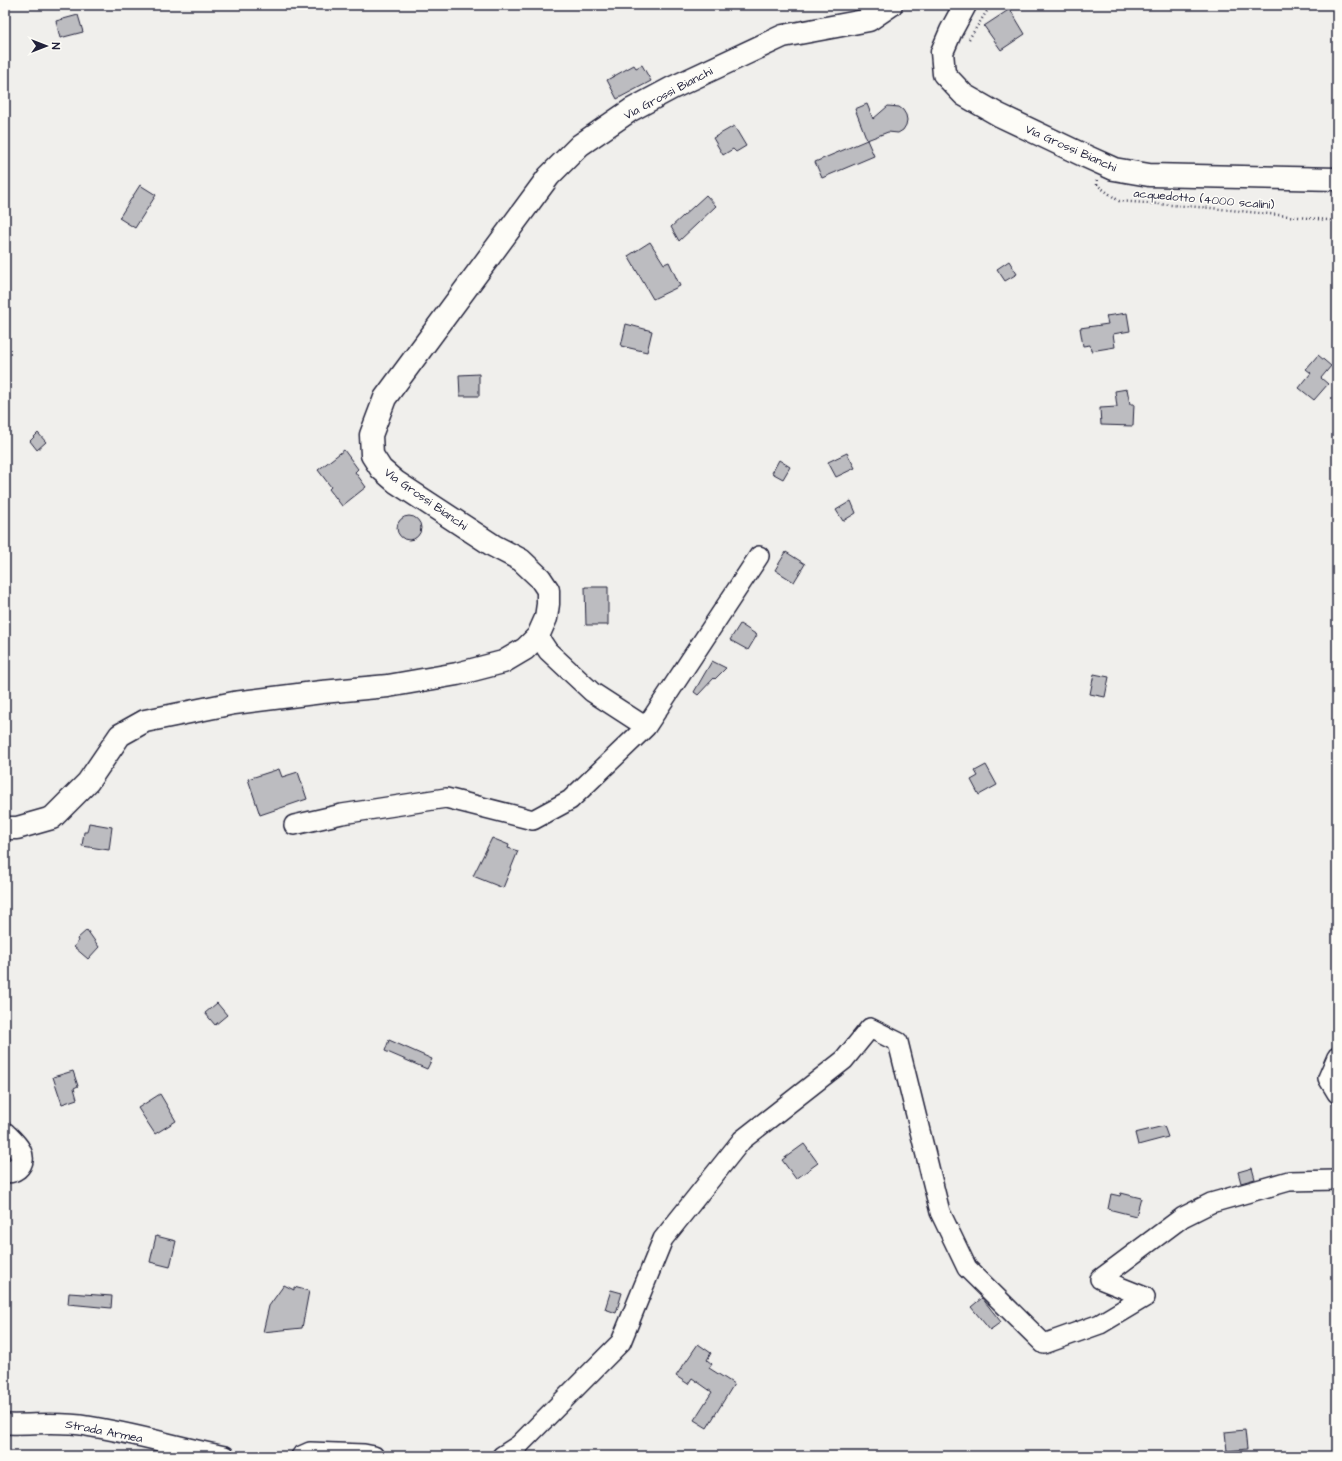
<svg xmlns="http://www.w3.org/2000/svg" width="1342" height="1461" viewBox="0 0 1342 1461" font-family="'Architects Daughter',sans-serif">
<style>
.building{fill:#bcbcc0;stroke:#22223b}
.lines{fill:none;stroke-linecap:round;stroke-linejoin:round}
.minor-casing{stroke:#22223b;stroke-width:22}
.major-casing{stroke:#22223b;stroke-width:25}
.path{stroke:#22223b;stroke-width:2.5;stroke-dasharray:1 3;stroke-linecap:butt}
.minor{stroke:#fdfcf7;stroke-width:19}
.major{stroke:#fdfcf7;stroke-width:22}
.labels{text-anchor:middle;stroke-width:3;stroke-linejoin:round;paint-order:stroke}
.street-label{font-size:12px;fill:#22223b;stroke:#fdfcf7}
</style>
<rect width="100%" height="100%" fill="#f0efec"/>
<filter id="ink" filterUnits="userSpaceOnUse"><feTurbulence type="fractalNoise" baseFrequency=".025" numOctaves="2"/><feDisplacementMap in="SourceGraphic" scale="8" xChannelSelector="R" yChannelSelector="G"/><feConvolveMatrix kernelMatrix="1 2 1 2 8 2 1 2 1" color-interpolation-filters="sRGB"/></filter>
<g filter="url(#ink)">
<path class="building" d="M1010,9L1025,34L1001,50L984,26Z
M78,15L83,32L60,38L56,21Z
M634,65L636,68L642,65L651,81L617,99L607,80Z
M867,104L873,119L888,106L899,107L903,110L906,115L907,120L906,125L903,130L898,133L888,132L867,140L855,109Z
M734,126L746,146L736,152L733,149L723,155L713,138Z
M867,140L874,156L822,178L815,162Z
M140,185L156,195L135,228L119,218Z
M706,195L716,206L679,241L671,227Z
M650,242L664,264L669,262L680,286L653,299L628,256Z
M1009,261L1017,274L1005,281L997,269Z
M1127,313L1130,331L1113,334L1115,347L1091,351L1090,345L1083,346L1080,328L1108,324L1106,316Z
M626,324L652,331L647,352L621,346Z
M1318,355L1331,366L1321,378L1328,384L1314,400L1299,388L1311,373L1306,369Z
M479,374V396H460L459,375Z
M1127,389L1130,404H1134L1133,426L1101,425L1100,408L1117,407L1115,391Z
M38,433L46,442L37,450L30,441Z
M344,450L358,469L355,472L366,487L342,506L329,489L331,487L318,470Z
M847,453L855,468L836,477L828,462Z
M779,460L790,467L783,479L772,473Z
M851,501L856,513L843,521L836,510Z
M397 528a12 12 0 1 1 24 0a12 12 0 1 1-24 0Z
M786,552L805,564L794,582L775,570Z
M585,587H608V625H586Z
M740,624L757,635L748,650L730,640Z
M712,661L726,668L715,679L714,678L698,695L694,692Z
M1094,674L1109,677L1105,697L1090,694Z
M986,765L997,785L979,795L971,780L978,776L975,771Z
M279,769L282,777L298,772L307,799L260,815L248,779Z
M89,823L112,827L109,850L82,846L84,832H87Z
M492,838L509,845L508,848L518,851L503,888L473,876Z
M87,930L99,947L88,959L74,947L78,941L77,939Z
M217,1003L227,1015L215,1025L205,1013Z
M389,1040L432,1059L427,1069L385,1051Z
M73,1071L78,1086L74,1088L77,1099L62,1104L53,1077Z
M160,1094L176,1121L155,1134L138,1108Z
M1164,1126L1168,1137L1138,1145L1135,1133Z
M804,1144L818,1163L796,1179L782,1160Z
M1252,1168L1255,1179L1241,1183L1238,1172Z
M1121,1193L1141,1198L1136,1216L1108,1209L1111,1194L1120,1196Z
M156,1236L176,1241L170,1267L150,1262Z
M284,1285L294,1290V1287L309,1291L302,1328L263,1332L269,1306Z
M611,1290L622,1293L616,1313L605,1309Z
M69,1293L112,1296L111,1308L68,1304Z
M982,1298L1001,1322L990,1330L971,1307Z
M698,1344L711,1353L707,1360L712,1364L709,1368L734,1384L707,1428L694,1420L712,1392L692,1378L688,1384L676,1376Z
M1245,1430L1247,1449L1227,1451L1225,1432Z"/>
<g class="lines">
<defs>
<path id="minor" d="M538,636L548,651L592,692L646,727L759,556
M294,825L342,814L446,798L533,820L570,800L646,727
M1337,1057L1328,1078L1337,1093
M5,1424C33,1425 60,1421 87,1426C134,1433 179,1447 225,1456
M301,1456L310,1452L364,1454L374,1456
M502,1456L519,1445L621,1342L663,1239L742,1140L844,1060L870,1028L898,1042L940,1212L967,1268L1044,1344L1100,1324L1145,1297L1100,1279L1183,1217L1211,1203L1289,1181L1337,1180"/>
<path id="major" d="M965,5L951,31L942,52L944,74L964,95L999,115L1083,155L1114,169L1149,175L1337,179
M5,828H17L52,818L88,782L120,735L145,721L234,703L322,692L388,686L457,674L503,662L525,649L538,636L546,618L548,604V590L540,578L521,560L494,546L396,482L381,469L372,455L371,435L385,398L549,176L580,145L631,110L672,88L783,36L869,20L891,5
M5,1134C13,1142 30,1156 17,1168C13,1171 10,1172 5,1171"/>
</defs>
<use href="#minor" class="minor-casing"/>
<use href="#major" class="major-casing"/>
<path class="path" d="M969,39L987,11L996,5
M1097,180V185L1119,201L1211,208L1337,221"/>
<use href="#minor" class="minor"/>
<use href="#major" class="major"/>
</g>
</g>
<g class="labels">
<g class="street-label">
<text transform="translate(668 93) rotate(-28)" y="4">Via Grossi Bianchi</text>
<text transform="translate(1071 148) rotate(24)" y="4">Via Grossi Bianchi</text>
<text transform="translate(1204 199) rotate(5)" y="4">acquedotto (4000 scalini)</text>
<text transform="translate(426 499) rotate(35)" y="4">Via Grossi Bianchi</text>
<text transform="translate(104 1431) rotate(11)" y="4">Strada Armea</text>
</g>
</g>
<rect width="1342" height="1461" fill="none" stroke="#fdfcf7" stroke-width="20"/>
<rect x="10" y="10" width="1322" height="1441" fill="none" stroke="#22223b" stroke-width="1.5" filter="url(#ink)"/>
<g transform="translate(46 46) rotate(90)" stroke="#fdfcf7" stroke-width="3" paint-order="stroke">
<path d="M0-3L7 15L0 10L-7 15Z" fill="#22223b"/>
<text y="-6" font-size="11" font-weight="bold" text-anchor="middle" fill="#22223b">N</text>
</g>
</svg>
